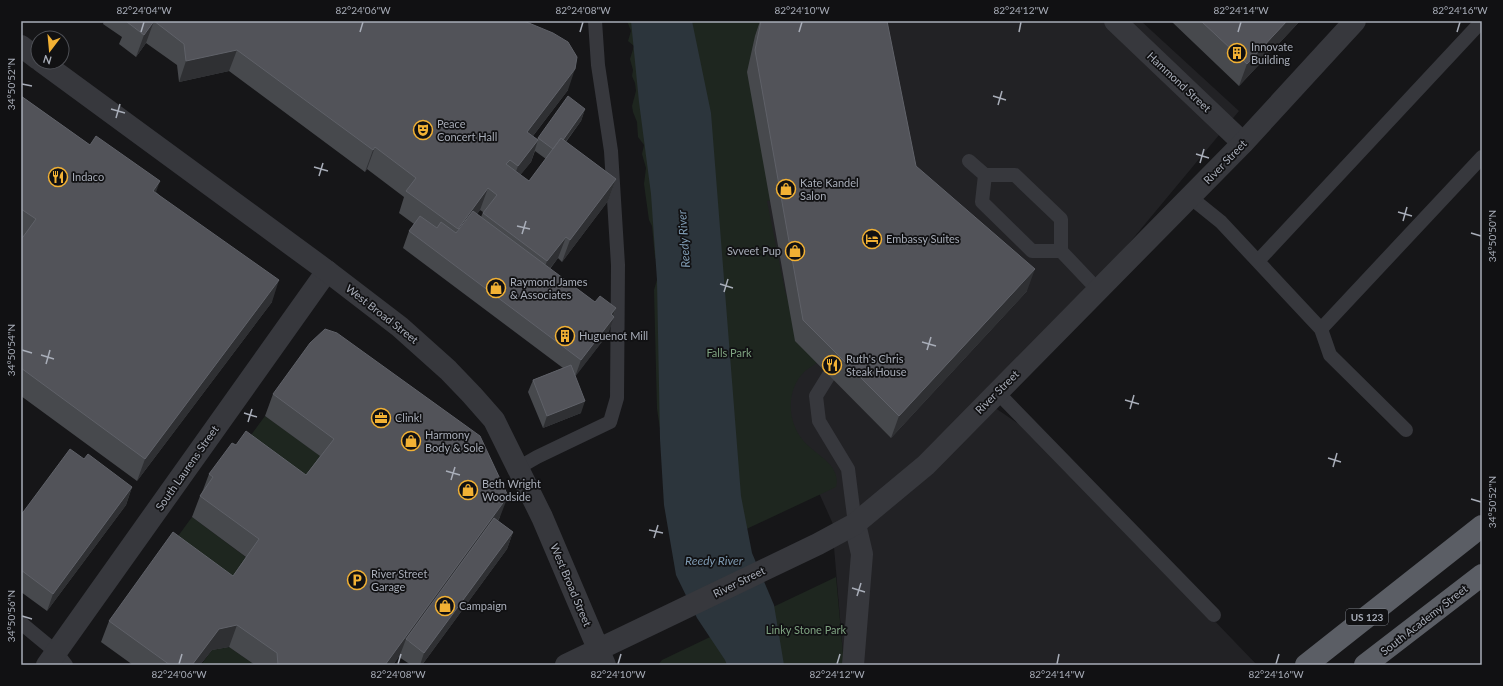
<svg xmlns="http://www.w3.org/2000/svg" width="1503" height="686" viewBox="0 0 1503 686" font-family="Lato,sans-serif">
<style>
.built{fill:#222225}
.green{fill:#1e261f}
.water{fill:#2c353c}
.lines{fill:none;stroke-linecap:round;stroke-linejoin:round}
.service{stroke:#37383d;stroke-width:14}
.minor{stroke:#37383d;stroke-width:22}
.tertiary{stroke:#37383d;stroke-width:22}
.trunk{stroke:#5b5e65;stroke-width:22}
.wall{fill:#47494d;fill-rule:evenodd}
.shaded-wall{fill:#2f3033}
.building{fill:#525359;stroke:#5f6168}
.ticks{fill:none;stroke:#a8adb8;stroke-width:1.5}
.labels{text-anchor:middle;stroke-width:3.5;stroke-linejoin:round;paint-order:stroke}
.shield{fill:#111113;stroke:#7b7e86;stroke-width:1}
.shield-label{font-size:10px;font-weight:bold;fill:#a8adb8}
.poi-label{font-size:11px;fill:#a8adb8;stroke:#111113;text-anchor:start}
.street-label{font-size:11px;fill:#a8adb8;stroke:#111113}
.park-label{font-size:11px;fill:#7fa381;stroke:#111113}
.water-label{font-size:12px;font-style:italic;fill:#7f9bb3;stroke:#111113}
.neatline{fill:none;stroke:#a8adb8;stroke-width:1.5}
.ticks-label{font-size:10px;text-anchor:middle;fill:#a8adb8}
</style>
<rect width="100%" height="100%" fill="#161618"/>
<path class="built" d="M763,21H1141L1239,111L1037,354L985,401L1038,437L1257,665H844L834,547L837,533L793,435L747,72Z"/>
<path class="green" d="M627,21H769L777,199L767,201L785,291L793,316L818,362C814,365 809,368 805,371C786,389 787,420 802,439C813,454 842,464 836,487L674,563L672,508L657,409L654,290L659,273V266L655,257L652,226L649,220L644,184L646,168L642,154L644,145L638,137L637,122L633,112L632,106L636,91L635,83L632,76L633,70L630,59L634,46L628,41L631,31Z
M265,416L326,460L299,497L238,453Z
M192,517L251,561L225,597L165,554Z
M836,577L844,665H658L662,660Z
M229,647L255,665H201L212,650Z"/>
<path class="water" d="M631,21H692L711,113L741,496L752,553L774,605L784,665H727L725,660L697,618L676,575L664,505L660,439L657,280L651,194L639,102Z"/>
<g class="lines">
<path class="service" d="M969,161L985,175H1015L1061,219V251L1098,290
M985,175L982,202L1032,251H1061
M1190,197L1221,222L1321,329L1330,355L1406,430
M1258,261L1482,21
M1321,329L1482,157
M829,375L816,396L819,421L848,469L855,524
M997,392L1214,615
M518,468L537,457L610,422L617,398L618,265L611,151L598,65L595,21
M21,623L56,652L66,665"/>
<path class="minor" d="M1115,21L1243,143
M47,665L327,271
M853,665L862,554L855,524"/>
<path class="tertiary" d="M21,46L38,59
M42,62L327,271L400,327L448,370L472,395L494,420L542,517L605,665
M566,665L818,544L855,524L926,465L1243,143L1355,21"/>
<path class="trunk" d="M1306,665L1482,526
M1365,665L1482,575"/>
</g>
<path class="wall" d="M104,21H524L568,90L533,136L537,139L538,138L585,109L581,121L566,142L616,179L608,201L562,262L558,258L550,269L595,302L616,308L608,334L575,376L581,413L543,428L528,392L533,380L563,368L403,248L409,231L414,224L399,213L404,197L367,169L365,172L229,71L179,82L177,65L146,43L136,57L119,44L122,37L103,24ZM535,151L546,159L529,181L520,175L531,162ZM480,210L483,212L481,217L477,214Z
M760,21H887L916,166L1027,291L891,438L795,341L747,72L755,36Z
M1171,21H1300L1239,86Z
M21,96L156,192L272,302L137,481L21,396V237H23L21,236Z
M273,394L500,517L498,521L513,532L507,549L422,665H411L399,657L400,655L393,665H255L229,647L212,650L200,665H133L101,642L109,621L233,576L246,557L192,517L200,496L203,490L209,474L236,445L306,475L320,456L265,416Z
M132,487L126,505L47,611L21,592V515Z"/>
<path class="shaded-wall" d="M154,21L146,43L136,57L144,35Z
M1287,21H1300L1239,86L1247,64Z
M237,50L229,71L179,82L186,61Z
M575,69L568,90L519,154L527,132Z
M585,109L581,121L550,162L555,150Z
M538,140L531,162L510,188L518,166Z
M375,147L367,169L365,172L373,150Z
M616,179L608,201L562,262L570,240Z
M160,181L152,203L153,191Z
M488,188L480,210L450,250L458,229Z
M566,237L558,258L539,282L547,261Z
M1035,269L1027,291L891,438L899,416Z
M279,280L272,302L137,481L145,459Z
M616,308L612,319L614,317L608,334L575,377L581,360Z
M585,401L581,413L543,428L547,416Z
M132,487L126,505L47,611L53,594Z
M508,496L500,517L409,642L406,639L400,655L393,665H385Z
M513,532L507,549L422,665H420L424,653Z
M237,625L229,647L212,650L200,665H192L219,629Z"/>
<path class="building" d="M128,21H524L553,33L568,42L577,57L575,69L527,132L538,140L518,166L510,160L506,164L529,181L561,138L616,179L570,240L566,237L547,261L483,213L497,195L488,188L458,229L406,191L416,178L375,147L373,150L237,50L186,61L184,44L154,21L144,35L127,22Z
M761,21H887L916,166L1035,269L899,416L803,320L755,50Z
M1201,21H1287L1247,64Z
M21,96L90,145L96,136L160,181L153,191L279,280L145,459L21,368V237H23L36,219L21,209Z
M568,96L585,109L563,140L561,138L553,149L538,138Z
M473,211L595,302L600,296L616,308L611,314L614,317L581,360L409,231L420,216L437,228L441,222L456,233Z
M325,329L337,333L480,436L508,496L385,665H278L277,653L237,625L219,629L192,665H170L109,621L173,532L233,576L259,539L200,496L213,477L209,474L232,443L236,445L246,431L306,475L334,439L273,394L310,343Z
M571,365L585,401L547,416L533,380Z
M70,449L84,459L88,454L132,487L53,594L21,570V515Z
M494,518L513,532L424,653L406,639Z"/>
<path class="ticks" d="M141,32L144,22M360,32L363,22M580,32L583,22M799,32L802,22M1019,32L1021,22M1238,32L1241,22M1457,32L1460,22M22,84L32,86M993,96L1006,100M998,105L1002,91M111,109L125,113M116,118L120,104M1196,154L1209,158M1200,163L1204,149M314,167L328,171M319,176L323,163M1398,212L1412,216M1403,221L1407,207M517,226L530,229M1471,233L1481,236M522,234L526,221M720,284L733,288M724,292L728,279M922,342L936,346M22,350L32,353M927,350L931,337M41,355L54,359M46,364L50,350M1125,400L1139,404M1130,409L1134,395M244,413L257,417M248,422L252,409M1328,458L1341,462M1333,467L1337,453M446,471L460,475M451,480L455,467M1471,499L1481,502M649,530L663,533M654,538L658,525M852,588L865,592M857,596L861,583M22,616L32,619M179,664L182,654M398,664L401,654M618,664L621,654M837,664L840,654M1057,664L1059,654M1276,664L1279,654"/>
<defs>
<symbol id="building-ring" viewBox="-11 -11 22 22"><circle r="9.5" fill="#111113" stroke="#f2b134" stroke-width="1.5"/><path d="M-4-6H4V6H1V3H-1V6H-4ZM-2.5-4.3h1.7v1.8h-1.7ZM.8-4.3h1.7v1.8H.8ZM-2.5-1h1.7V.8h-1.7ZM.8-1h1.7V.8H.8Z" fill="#f2b134"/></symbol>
<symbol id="theatre-ring" viewBox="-11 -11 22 22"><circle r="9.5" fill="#111113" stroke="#f2b134" stroke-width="1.5"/><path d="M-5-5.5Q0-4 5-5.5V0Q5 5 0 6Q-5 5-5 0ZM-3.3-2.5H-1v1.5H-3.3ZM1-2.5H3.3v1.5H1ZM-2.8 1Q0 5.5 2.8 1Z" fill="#f2b134"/></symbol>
<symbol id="restaurant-ring" viewBox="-11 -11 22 22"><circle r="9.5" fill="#111113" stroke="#f2b134" stroke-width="1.5"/><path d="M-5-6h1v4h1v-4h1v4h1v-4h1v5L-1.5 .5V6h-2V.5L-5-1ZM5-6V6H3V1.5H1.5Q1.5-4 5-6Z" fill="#f2b134"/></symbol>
<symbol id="shop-ring" viewBox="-11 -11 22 22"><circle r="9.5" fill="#111113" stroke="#f2b134" stroke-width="1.5"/><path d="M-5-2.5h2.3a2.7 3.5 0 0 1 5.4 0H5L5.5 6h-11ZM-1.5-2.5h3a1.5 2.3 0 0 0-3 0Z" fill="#f2b134"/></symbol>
<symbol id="hotel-ring" viewBox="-11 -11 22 22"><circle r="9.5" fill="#111113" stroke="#f2b134" stroke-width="1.5"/><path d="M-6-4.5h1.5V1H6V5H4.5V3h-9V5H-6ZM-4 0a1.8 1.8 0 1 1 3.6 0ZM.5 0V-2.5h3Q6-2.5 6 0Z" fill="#f2b134"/></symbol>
<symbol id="office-ring" viewBox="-11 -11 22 22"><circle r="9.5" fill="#111113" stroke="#f2b134" stroke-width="1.5"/><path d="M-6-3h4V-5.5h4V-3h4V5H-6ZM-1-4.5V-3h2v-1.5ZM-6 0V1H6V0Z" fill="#f2b134"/></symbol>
<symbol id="parking-ring" viewBox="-11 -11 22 22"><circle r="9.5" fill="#111113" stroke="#f2b134" stroke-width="1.5"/><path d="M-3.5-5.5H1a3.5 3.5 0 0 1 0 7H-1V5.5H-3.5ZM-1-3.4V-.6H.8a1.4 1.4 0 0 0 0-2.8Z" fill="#f2b134"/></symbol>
</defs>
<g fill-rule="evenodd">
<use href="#building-ring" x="1226" y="42" width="22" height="22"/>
<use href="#theatre-ring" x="412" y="119" width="22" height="22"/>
<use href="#restaurant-ring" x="47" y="166" width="22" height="22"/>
<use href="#shop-ring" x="775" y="178" width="22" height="22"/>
<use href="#hotel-ring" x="861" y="228" width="22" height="22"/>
<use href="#shop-ring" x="784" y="240" width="22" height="22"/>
<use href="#shop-ring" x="485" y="277" width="22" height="22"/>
<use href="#building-ring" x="554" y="325" width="22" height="22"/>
<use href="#restaurant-ring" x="821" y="354" width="22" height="22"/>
<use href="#office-ring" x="370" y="407" width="22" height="22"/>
<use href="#shop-ring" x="400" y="430" width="22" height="22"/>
<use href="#shop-ring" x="457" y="479" width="22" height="22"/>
<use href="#parking-ring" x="346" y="569" width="22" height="22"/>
<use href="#shop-ring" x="434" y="595" width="22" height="22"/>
</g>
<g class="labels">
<rect class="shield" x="1346" y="609" width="42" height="16" rx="3"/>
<g class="shield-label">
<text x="1367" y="621">US 123</text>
</g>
<g class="poi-label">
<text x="1251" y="51">Innovate<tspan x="1251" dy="13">Building</tspan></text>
<text x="437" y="128">Peace<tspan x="437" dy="13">Concert Hall</tspan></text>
<text x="72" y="181">Indaco</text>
<text x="800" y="187">Kate Kandel<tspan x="800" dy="13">Salon</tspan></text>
<text x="886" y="243">Embassy Suites</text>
<text x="781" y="255" text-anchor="end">Svveet Pup</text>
<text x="510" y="286">Raymond James<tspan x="510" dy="13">&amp; Associates</tspan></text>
<text x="579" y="340">Huguenot Mill</text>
<text x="846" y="363">Ruth's Chris<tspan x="846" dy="13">Steak House</tspan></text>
<text x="395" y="422">Clink!</text>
<text x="425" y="439">Harmony<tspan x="425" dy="13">Body &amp; Sole</tspan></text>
<text x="482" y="488">Beth Wright<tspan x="482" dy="13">Woodside</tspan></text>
<text x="371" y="578">River Street<tspan x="371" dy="13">Garage</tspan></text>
<text x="459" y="610">Campaign</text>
</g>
<g class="street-label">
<text transform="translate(1179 82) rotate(43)" y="4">Hammond Street</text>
<text transform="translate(1225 162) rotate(-46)" y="4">River Street</text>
<text transform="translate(382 314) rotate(38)" y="4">West Broad Street</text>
<text transform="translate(997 392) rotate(-45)" y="4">River Street</text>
<text transform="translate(187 468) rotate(-55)" y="4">South Laurens Street</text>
<text transform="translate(739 582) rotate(-26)" y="4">River Street</text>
<text transform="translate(571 585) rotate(67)" y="4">West Broad Street</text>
<text transform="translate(1424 620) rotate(-38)" y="4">South Academy Street</text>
</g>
<g class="park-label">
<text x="729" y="357">Falls Park</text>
<text x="806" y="634">Linky Stone Park</text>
</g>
<g class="water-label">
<text transform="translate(684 239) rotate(-94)" y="4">Reedy River</text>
<text x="714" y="565">Reedy River</text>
</g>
</g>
<rect width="1503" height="686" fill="none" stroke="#111113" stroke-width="44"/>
<g transform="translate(50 50) rotate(196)"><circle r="19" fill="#111113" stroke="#4d4f55"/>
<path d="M0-3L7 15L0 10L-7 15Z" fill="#f2b134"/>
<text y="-6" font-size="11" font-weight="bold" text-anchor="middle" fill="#a8adb8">N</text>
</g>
<rect x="22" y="22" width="1459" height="642" class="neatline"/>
<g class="ticks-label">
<text x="144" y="14">82°24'04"W</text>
<text x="363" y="14">82°24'06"W</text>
<text x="583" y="14">82°24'08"W</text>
<text x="802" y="14">82°24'10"W</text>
<text x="1021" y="14">82°24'12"W</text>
<text x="1241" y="14">82°24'14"W</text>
<text x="1460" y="14">82°24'16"W</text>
<text transform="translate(11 84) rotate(-90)" y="4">34°50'52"N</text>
<text transform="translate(1492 236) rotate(-90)" y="4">34°50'50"N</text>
<text transform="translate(11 350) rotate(-90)" y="4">34°50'54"N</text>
<text transform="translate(1492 502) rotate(-90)" y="4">34°50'52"N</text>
<text transform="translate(11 616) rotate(-90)" y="4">34°50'56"N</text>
<text x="179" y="678">82°24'06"W</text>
<text x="398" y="678">82°24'08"W</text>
<text x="618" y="678">82°24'10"W</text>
<text x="837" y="678">82°24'12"W</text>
<text x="1057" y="678">82°24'14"W</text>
<text x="1276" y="678">82°24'16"W</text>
</g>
</svg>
